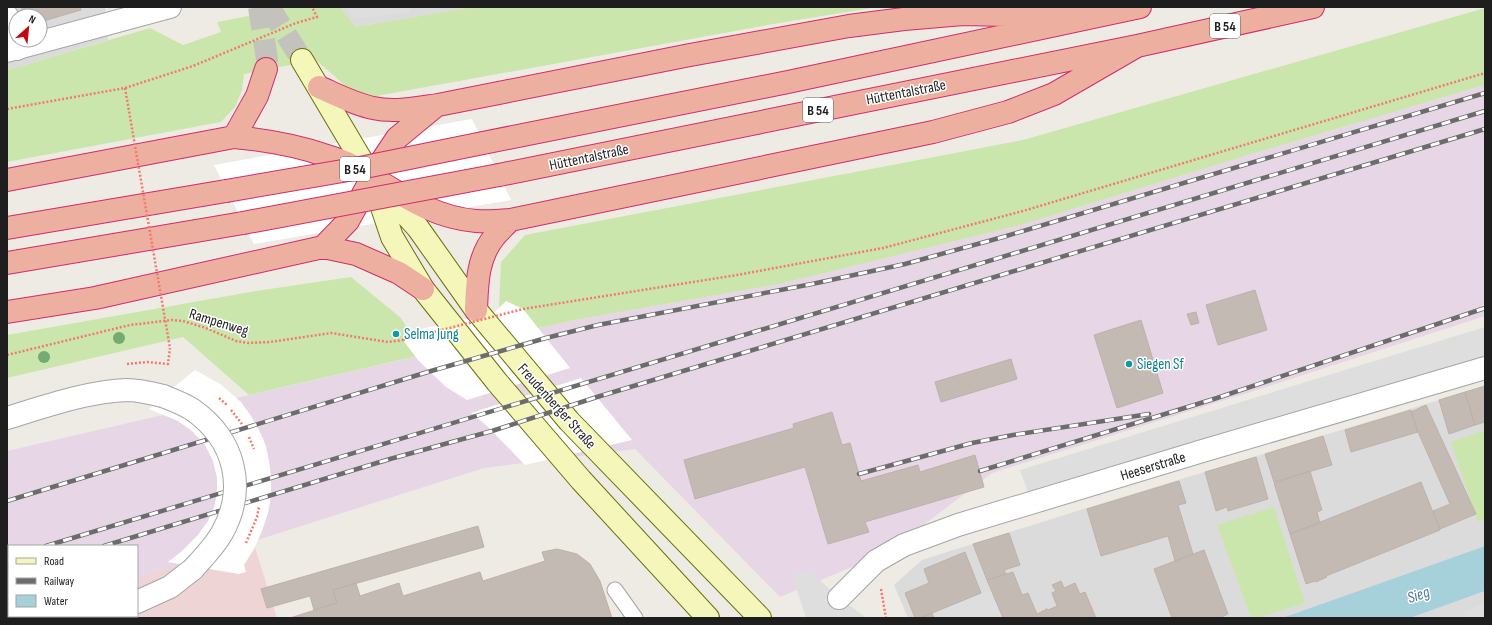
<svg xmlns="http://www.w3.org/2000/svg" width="1492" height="625" viewBox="0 0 1492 625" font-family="'Sofia Sans Condensed',sans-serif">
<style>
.residential{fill:#dcdbdb;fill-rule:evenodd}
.commercial{fill:#eed4d4}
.industrial{fill:#e7d6e5}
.grass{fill:#cbe6ac}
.parking{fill:#dedede}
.water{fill:#a6d0da}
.pier{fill:#fff}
.building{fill:#c3bab4;stroke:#bfb1a7}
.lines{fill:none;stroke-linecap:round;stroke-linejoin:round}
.secondary-tunnel{stroke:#c4c2bc;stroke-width:22;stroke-dasharray:22 11;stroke-linecap:butt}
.trunk-tunnel{stroke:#c4c2bc;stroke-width:22;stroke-dasharray:22 11;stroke-linecap:butt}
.service-casing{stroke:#a5a5a5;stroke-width:17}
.minor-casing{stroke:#a5a5a5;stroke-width:24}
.tertiary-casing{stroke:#a5a5a5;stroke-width:24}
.secondary-casing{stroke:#68700a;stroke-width:24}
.trunk-casing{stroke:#d12c6a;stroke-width:24}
.path{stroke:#f37970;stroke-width:2.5;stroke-dasharray:2 2;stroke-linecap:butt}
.service{stroke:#fff;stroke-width:15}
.minor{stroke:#fff;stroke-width:22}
.tertiary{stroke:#fff;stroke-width:22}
.secondary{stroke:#f5f6ba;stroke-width:22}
.trunk{stroke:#ecafa0;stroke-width:22}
.rail-casing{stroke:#6c6c6c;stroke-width:4.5}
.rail{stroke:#fff;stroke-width:3;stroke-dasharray:9;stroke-linecap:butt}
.tertiary-bridge-casing{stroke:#a5a5a5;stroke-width:24;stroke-linecap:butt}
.trunk-bridge-casing{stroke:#d12c6a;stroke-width:24;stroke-linecap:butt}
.path-bridge{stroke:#f37970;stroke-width:2.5;stroke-dasharray:2 2;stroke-linecap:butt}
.tertiary-bridge{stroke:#fff;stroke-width:22}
.trunk-bridge{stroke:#ecafa0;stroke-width:22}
.tree{fill:#74ab72}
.culture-dot{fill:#0f9aa8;stroke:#fff;stroke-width:1.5}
.labels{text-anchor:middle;stroke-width:3;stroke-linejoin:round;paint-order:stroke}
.shield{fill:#fff;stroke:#626262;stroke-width:1}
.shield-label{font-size:14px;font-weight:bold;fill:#1e1e1e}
.street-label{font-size:15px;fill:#1e1e1e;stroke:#fff}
.culture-label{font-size:15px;fill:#0d838f;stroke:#fff;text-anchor:start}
.water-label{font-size:16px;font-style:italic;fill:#4c7aa1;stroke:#fff}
</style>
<rect width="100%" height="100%" fill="#eeebe4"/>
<path class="residential" d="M7,7H105L108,40L7,70ZM16,16H40V40H16Z
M341,7H473L355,27Z
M1485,386V546L1282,618H908L894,585L922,560L1080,510Z
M1485,591V618H1410Z"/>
<path class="commercial" d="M253,541L277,618H9L16,616H137V578Z"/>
<path class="industrial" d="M1485,85V316L1260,389L992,473L888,552L780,597L635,449L484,468L137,578V546H9V616H16L7,618V451L575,320L780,284L1021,225L1252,154Z"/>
<path class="grass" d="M262,7H341L355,27L473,7H878L779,23L360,99L316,60L244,74L242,90L235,107L221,122L7,162V70L150,28L183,45L221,32L217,22L258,14Z
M1485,8V85L1252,154L1021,225L780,284L575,320L518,333L499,306L501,262L525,235L1023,140Z
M351,277L401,318L422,355L249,395L183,337L7,378V335L256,291Z
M1485,430V520L1478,522L1451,442Z
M1274,507L1305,603L1257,618H1251L1217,525Z"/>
<path class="parking" d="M346,7H409L411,12L353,19Z
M1485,327V368L1032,503L1020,470Z
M809,570L839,598L867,618H806L792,575Z
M991,590L1003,618H934L932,613Z
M1485,603V618H1465L1462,613Z"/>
<path class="water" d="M1485,546V591L1410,618H1282Z"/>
<path class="pier" d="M472,119L511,200L254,244L214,165Z
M506,301L523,309L570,368L467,400L446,387L418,360L403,340L412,331L495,312Z
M195,370L220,384L241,402L251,416L259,430L266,446L269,461L271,477V496L268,513L262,531L254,549L244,565L246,572L239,574L168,562L182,551L198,535L208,521L214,508L217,493V478L213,461L205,445L192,431L178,421L149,409L163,396Z
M581,378L632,440L525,465L486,425L471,413Z"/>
<path class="building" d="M21,7H80L81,10L40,22V16H24Z
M1255,290L1267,330L1218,345L1206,305Z
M1196,312L1199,323L1191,325L1187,314Z
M1141,320L1163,393L1117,408L1094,335Z
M1011,359L1017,379L941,402L935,382Z
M1485,386V422L1475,425L1465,392Z
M1465,392L1475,425L1449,434L1439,400Z
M1426,405L1476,514L1440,529L1433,511L1450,504L1418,432L1411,412Z
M1411,410L1418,432L1351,452L1345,430Z
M832,412L842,445L850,443L861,481L918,465L920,472L975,455L984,487L865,522L869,532L828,544L805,467L695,499L684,460L794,428L793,424Z
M1323,436L1332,465L1274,482L1265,454Z
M1256,457L1268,499L1228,511L1227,507L1216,511L1205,472Z
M1310,471L1322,510L1317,512L1320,523L1290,534L1274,483Z
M1179,481L1186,503L1178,505L1193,554L1175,561L1168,536L1101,556L1087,509Z
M1421,482L1440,530L1326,576L1327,577L1316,582L1315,581L1306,584L1290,534Z
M478,526L484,547L333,590L337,603L314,610L310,596L267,608L261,589Z
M1009,533L1020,565L1004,570L1006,574L987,580L973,544Z
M557,549L577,554L590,564L600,581L612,618H290L337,603L333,590L356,583L360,596L399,583L403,596L480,572L483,581L545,561L542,552Z
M1204,550L1228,614L1219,618H1172L1154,569Z
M965,552L981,593L920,618H915L905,593L929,583L924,569Z
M1013,572L1022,595L1028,593L1037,614L1047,609L1046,608L1048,610L1057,606L1052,593L1056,591L1052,585L1061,581L1064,588L1075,583L1080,594L1085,592L1096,618H1003L987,580Z
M932,613L934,618H920Z"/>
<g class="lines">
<path class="secondary-tunnel" d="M269,7L302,60"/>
<path class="trunk-tunnel" d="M259,7L267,59L266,69"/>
<defs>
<path id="service" d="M615,590L635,618"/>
<path id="minor" d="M7,16L17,49
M839,598L876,561L904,545L958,525L1199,452L1485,368"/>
<path id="tertiary" d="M7,51L170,7
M7,418C43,407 89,391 127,390C139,390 151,393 163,396
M137,602L170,587L193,569
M86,618L92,616"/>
<path id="secondary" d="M302,60L372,178L392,237L423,289L497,382L581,480L708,618
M379,185L418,228L476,310L569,421L760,618"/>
<path id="trunk" d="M319,87C337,95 354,104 373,108C394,113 418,108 438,105L690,55L849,26L904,19L963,14L1092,17
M234,137L257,96L266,69
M483,143L788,82L1140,7
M499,175L1137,46L1313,7
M7,180L234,137C266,140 297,145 327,156C333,158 341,160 347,163C390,185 425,217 476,221C487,222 499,221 510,220L933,132L1008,112L1054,94L1137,46
M7,228L226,191
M323,247L348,221L379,165L397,138L437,105
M7,263L243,223
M476,310C477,285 477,257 495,236C499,231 505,226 510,220
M7,312L95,298L323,247L356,254L399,273L423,289"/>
</defs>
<use href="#service" class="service-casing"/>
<use href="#minor" class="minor-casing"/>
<use href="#tertiary" class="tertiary-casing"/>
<use href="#secondary" class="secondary-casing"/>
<use href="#trunk" class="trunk-casing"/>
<path class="path" d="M7,109L125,88L193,66L296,23L317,17L312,7
M523,309L737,275L883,248L1023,211L1485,73
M7,355L130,325L172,320L183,321L206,328L236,341L248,343L270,342L331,333L388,342L403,340
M127,364L147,362L168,364L170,348
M881,589L886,618"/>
<use href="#service" class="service"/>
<use href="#minor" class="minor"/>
<use href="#tertiary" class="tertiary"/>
<use href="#secondary" class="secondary"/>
<use href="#trunk" class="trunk"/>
<defs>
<path id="rail" d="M980,471L1217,398L1485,308
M859,474L972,443L1013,435L1149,414
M7,501L431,371L546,338L598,325L812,284L905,264L1003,237L1485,93
M46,546L1485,111
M104,546L390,459L492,431L597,397L1485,129
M7,558L9,557
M7,575L9,574"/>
</defs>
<use href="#rail" class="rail-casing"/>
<use href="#rail" class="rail"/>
<defs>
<path id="tertiary-bridge" d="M163,396C173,400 184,404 193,410C235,440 247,488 222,533C214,547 203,558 193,569"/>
<path id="trunk-bridge" d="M226,191L360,168L483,143
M243,223L499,175"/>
</defs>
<use href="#tertiary-bridge" class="tertiary-bridge-casing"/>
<use href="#trunk-bridge" class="trunk-bridge-casing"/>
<path class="path-bridge" d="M125,88L170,348
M403,340L523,309
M219,398L227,405
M231,410L242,424
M249,437L254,449
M246,543L257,517L259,507"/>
<use href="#tertiary-bridge" class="tertiary-bridge"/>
<use href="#trunk-bridge" class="trunk-bridge"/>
</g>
<g class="tree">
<circle cx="119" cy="338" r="6"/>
<circle cx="44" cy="357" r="6"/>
</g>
<g class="culture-dot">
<circle cx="396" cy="334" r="4"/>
<circle cx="1129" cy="364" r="4"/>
</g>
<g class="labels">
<g class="shield">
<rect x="1210" y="14" width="30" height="24" rx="3"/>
<rect x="803" y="98" width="30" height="24" rx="3"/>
<rect x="340" y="157" width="30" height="24" rx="3"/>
</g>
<g class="shield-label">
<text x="1225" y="31">B 54</text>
<text x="818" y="115">B 54</text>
<text x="355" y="174">B 54</text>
</g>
<g class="street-label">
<text transform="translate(906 92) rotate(-11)" y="5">Hüttentalstraße</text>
<text transform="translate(589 157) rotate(-12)" y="5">Hüttentalstraße</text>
<text transform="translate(219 322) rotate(17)" y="5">Rampenweg</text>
<text transform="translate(557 406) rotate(48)" y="5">Freudenberger Straße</text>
<text transform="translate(1153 466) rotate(-17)" y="5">Heeserstraße</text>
</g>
<g class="culture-label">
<text x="404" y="339">Selma Jung</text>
<text x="1137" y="369">Siegen Sf</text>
</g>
<g class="water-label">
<text transform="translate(1418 594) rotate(-19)" y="6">Sieg</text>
</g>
</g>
<rect width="1492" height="625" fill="none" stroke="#1e1e1e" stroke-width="16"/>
<rect x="8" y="545" width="130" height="72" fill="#ffffff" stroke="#a5a5a5"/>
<rect x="16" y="558" width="20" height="6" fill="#f5f6ba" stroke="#a5a5a5"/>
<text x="44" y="565" font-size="12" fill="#1e1e1e">Road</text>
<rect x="16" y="578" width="20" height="6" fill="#6c6c6c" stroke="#a5a5a5"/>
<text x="44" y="585" font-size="12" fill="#1e1e1e">Railway</text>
<rect x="16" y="595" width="20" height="12" fill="#a6d0da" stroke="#a5a5a5"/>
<text x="44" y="605" font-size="12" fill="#1e1e1e">Water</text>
<g transform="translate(28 28) rotate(27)"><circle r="19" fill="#ffffff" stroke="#a5a5a5"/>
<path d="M0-3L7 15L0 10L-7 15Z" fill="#c20910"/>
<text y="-6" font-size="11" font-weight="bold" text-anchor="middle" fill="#1e1e1e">N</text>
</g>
</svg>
